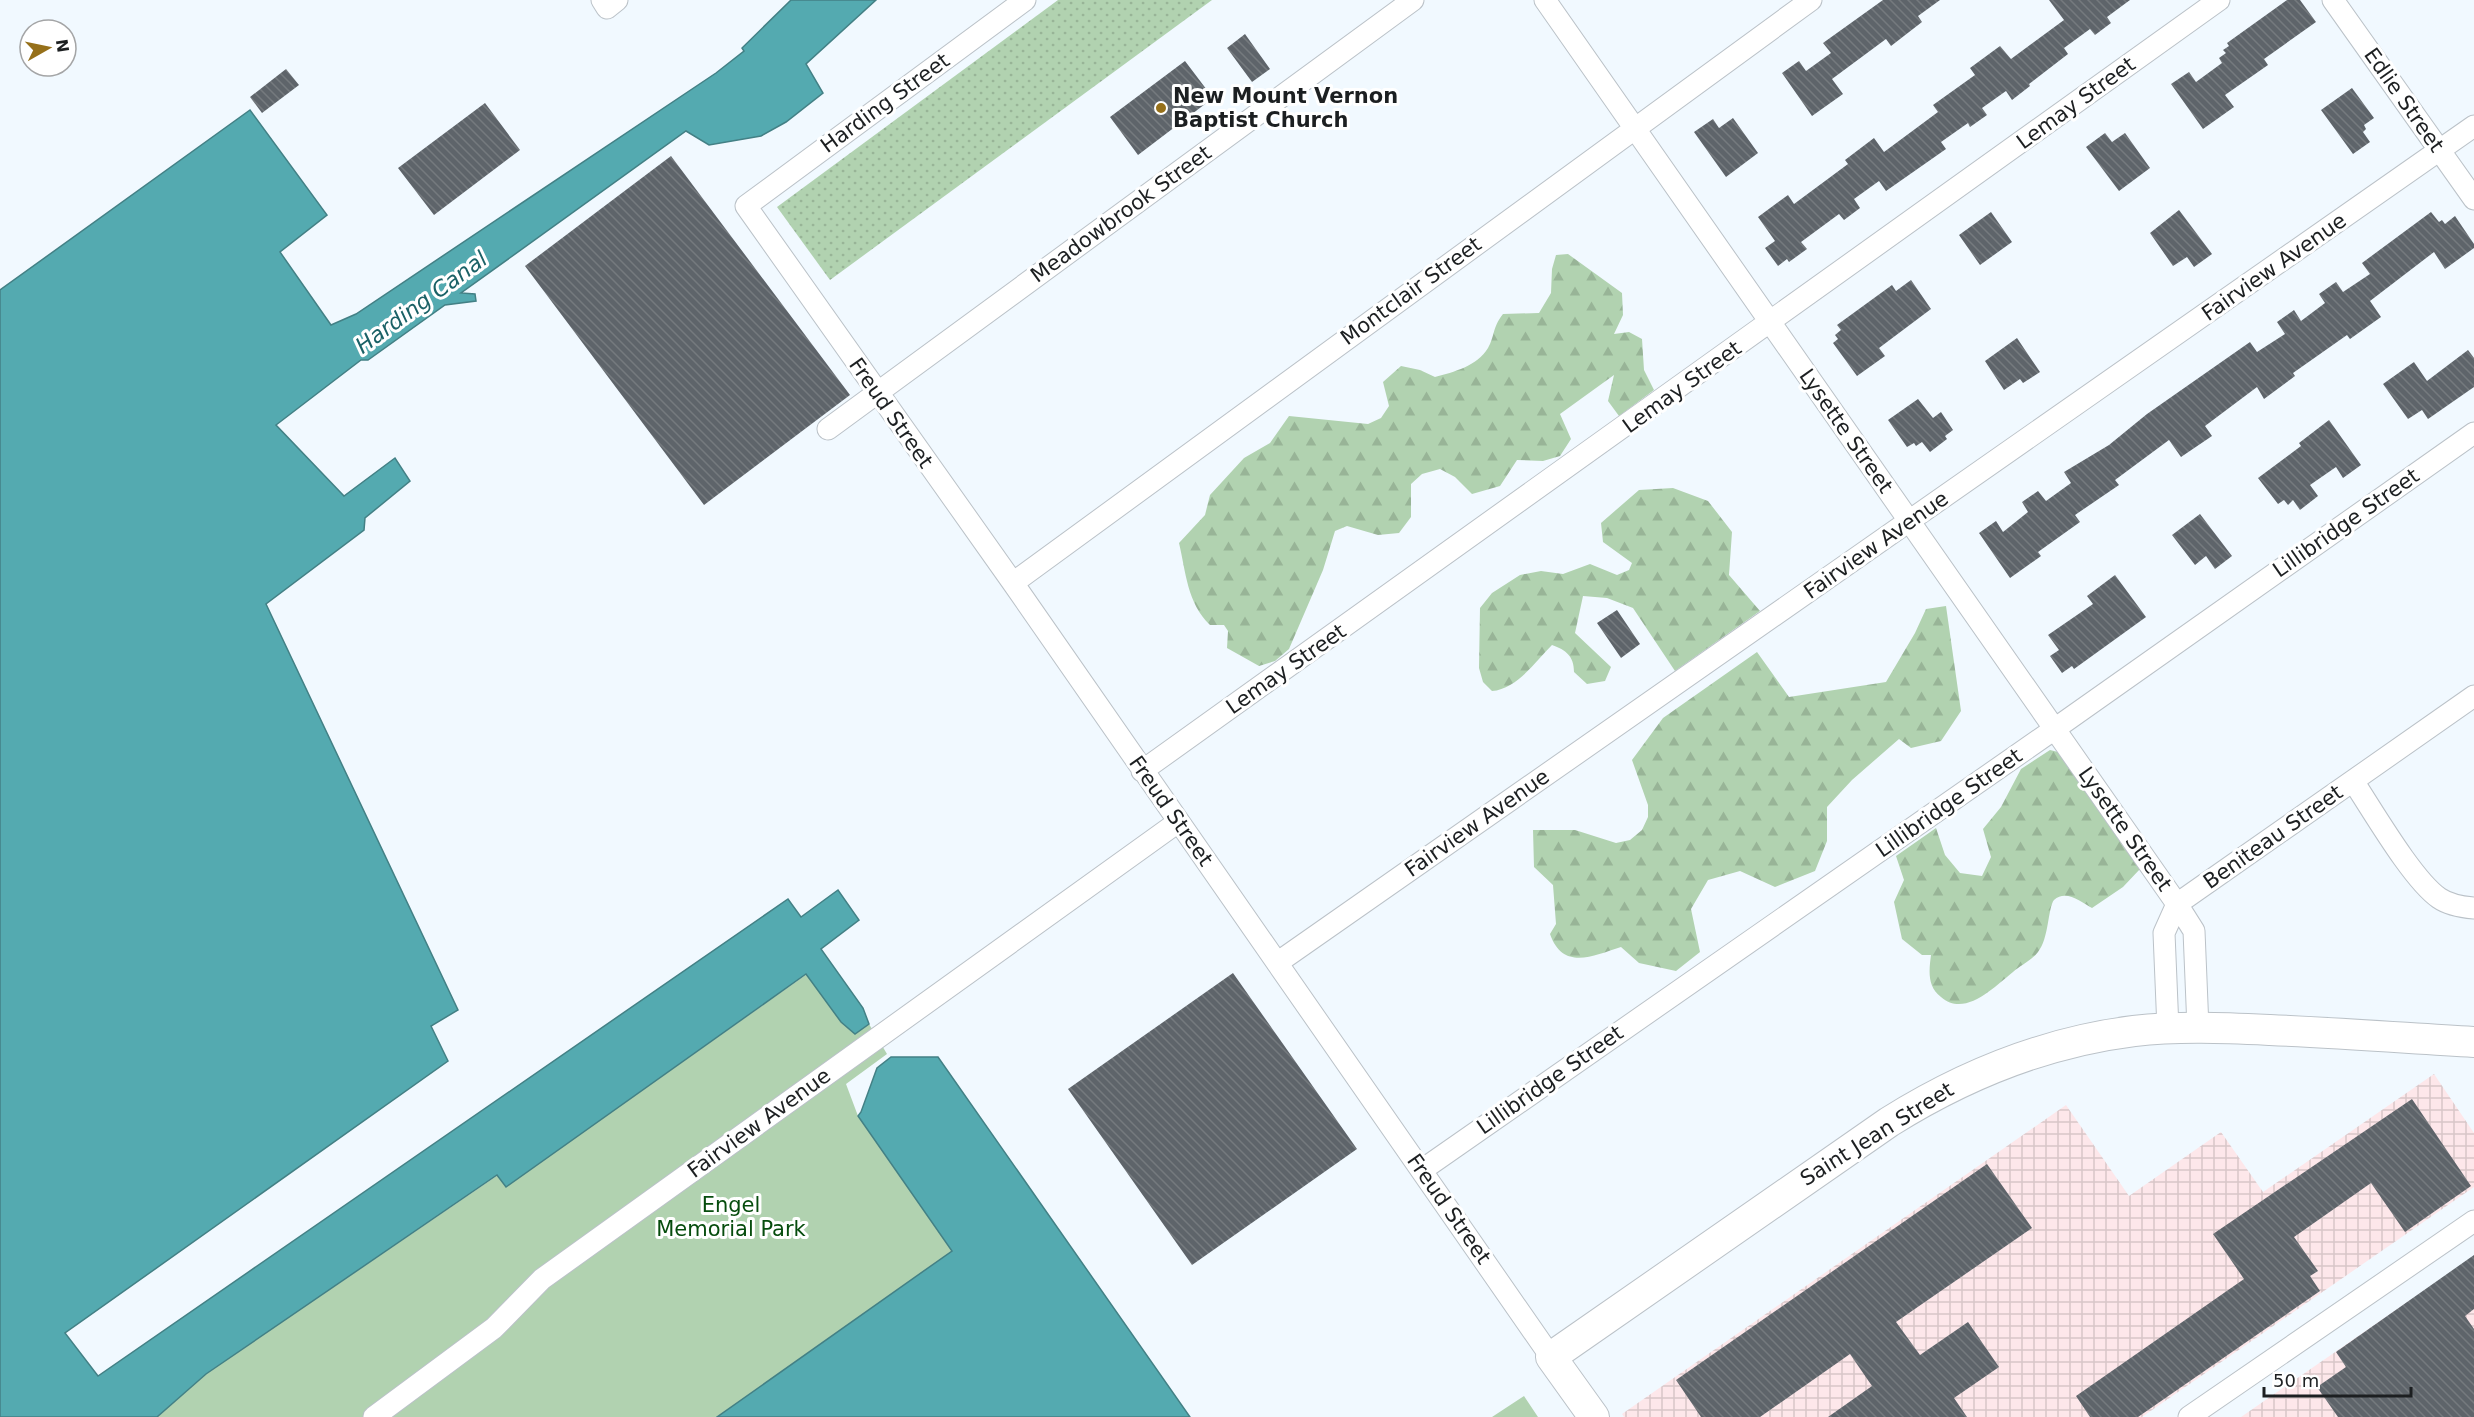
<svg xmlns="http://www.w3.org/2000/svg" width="2474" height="1417" viewBox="0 0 2474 1417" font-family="'DejaVu Sans',sans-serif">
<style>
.industrial{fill:url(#industrial-grid)}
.grass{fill:url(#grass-dots)}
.forest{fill:url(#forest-firs)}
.park{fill:#b1d2b0}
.water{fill:#54aab0;stroke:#438085;stroke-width:1.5}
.building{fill:url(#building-back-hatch)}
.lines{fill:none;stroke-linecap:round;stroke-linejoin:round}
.street-casing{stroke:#bbc2c8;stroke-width:23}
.secondary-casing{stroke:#bbc2c8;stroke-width:32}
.street{stroke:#fff;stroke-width:21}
.secondary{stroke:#fff;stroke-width:30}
.poi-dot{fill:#96701a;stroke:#fff;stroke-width:2}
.labels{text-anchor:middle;stroke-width:6;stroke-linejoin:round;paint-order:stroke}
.poi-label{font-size:21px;font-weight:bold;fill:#1c1f21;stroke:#fff;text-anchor:start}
.street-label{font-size:21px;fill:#1c1f21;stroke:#fff}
.park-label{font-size:21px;fill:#064c0d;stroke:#fff}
.water-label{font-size:22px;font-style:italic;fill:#1a6166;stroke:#fff}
</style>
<defs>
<pattern id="industrial-grid" width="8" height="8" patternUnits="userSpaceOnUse" patternTransform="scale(1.5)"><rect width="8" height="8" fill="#fde7ea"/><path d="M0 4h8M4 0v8" fill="none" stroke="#d8c6c8"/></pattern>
<pattern id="grass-dots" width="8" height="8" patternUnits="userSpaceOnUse" patternTransform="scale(1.5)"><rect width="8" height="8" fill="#b1d2b0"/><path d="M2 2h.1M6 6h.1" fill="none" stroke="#98b497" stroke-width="1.8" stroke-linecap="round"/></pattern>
<pattern id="forest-firs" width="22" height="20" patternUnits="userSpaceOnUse" patternTransform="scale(1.5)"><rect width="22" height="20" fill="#b1d2b0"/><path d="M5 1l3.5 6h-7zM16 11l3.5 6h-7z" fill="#98b497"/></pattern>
<pattern id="building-back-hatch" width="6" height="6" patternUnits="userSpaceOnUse" patternTransform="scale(1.5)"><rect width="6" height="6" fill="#5e646a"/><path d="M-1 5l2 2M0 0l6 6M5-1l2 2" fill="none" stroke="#757a7e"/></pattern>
</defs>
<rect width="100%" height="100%" fill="#f1f9ff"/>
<path class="industrial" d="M2434,1074L2474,1133V1187L2142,1417H1624L1622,1414L2066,1105L2129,1196L2221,1132L2263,1192Z
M2474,1256V1417H2241Z"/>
<path class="grass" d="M1058,0H1212L830,280L777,207Z"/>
<path class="forest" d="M1568,254L1622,293L1623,315L1614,334L1629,332L1642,339L1644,370L1654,390L1619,416L1608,401L1614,375L1560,414L1571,439L1560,456L1543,461L1517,460L1500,486L1472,494L1455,477L1440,469L1422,474L1411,484V517L1399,533L1378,535L1347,526L1335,531L1323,570L1289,649L1275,661L1259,666L1227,648L1228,631L1224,625H1210C1187,603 1186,572 1179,543L1205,515L1210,495L1244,458L1270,443L1289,416L1368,424L1381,418L1389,406L1383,382L1401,366L1420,370L1435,377C1454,372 1477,366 1488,348C1495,336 1492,328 1503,314L1539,313L1551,293L1552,269L1556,255Z
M1673,488L1708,501L1732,532L1729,575L1760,611L1675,671L1633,608L1607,598L1583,596L1575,633L1611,667L1605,681L1587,684L1574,672C1574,656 1566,650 1552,645C1535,662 1517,689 1492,691L1483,682L1479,668L1480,608L1492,593L1520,575L1541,571L1563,574L1590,564L1617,575L1629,570L1632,563L1603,542L1601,523L1639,490Z
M1946,606L1961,711L1941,741L1911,748L1899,739L1852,780L1827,807V841L1815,871L1775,887L1740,871L1708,880L1691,909L1700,952L1676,971L1639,963L1621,947C1593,956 1563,971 1550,934L1556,924L1553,885L1534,867L1533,830H1575L1616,843L1630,840L1642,830L1648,817V805L1632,760L1663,718L1757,652L1789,697L1886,682L1915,633L1926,609Z
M2050,750L2058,752L2140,869L2123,887L2092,908C2081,902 2066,889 2054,900C2048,907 2049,939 2038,952C2032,960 2020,966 2013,972C1994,987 1965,1018 1941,997C1927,986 1929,971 1931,955H1922L1902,939L1894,902L1904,880L1896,856L1936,828L1945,855L1960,873L1982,876L1991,857L1983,829L2001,807L2021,769Z"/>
<path class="park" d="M807,974L841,1022L855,1034L869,1024L887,1054L846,1084L858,1116L952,1251L717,1417H157L206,1374L498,1175L507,1186Z
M1524,1396L1538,1417H1492Z"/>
<path class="water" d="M791,0H876L806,64L823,93L786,122L761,136L709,145L686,131L461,293L475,294L476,301L445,305L368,360H361L276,425L344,496L395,458L410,481L365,518L364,530L266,604L458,1010L431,1026L448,1061L65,1333L98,1376L788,899L801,917L838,890L859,920L821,949L863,1008L869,1024L855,1034L841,1022L806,974L506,1187L497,1175L206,1374L157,1417H0V290L250,110L327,215L280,252L331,325L356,314L716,73L744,51L742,48Z
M891,1057H938L1190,1417H717L952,1251L858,1116L861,1112L877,1068Z"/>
<path class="building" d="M1883,0H1940L1918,16L1922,22L1891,46L1886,39L1832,79L1843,94L1812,116L1782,73L1799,61L1806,71L1831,53L1823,43Z
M2049,0H2130L2107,17L2111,23L2095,35L2090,29L2064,48L2068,54L2029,84L2030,86L2012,100L2006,91L1982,108L1987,115L1970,127L1968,123L1941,142L1946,149L1886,191L1879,181L1854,199L1860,208L1844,220L1839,214L1801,242L1807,249L1789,262L1787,259L1778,266L1765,248L1775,241L1758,217L1788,195L1794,204L1848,164L1845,160L1874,138L1884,152L1938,112L1933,105L1975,75L1970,68L2000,46L2011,59L2064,20Z
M2287,0H2300L2316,22L2264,59L2268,65L2225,95L2234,107L2203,129L2171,84L2189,72L2196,82L2222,63L2219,58L2226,53L2223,50L2229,46L2227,43Z
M1245,34L1270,69L1252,82L1227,48Z
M1185,61L1213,98L1138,155L1110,117Z
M286,69L299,85L262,113L250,97Z
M2352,88L2374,118L2364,125L2366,129L2363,132L2370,142L2353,154L2321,110Z
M485,103L520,150L434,215L398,168Z
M1733,118L1758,153L1726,177L1694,132L1713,119L1719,128Z
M2105,133L2112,142L2125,133L2150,168L2119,191L2086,147Z
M671,156L850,395L704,505L525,266Z
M2179,210L2212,254L2194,267L2187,257L2173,266L2150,233Z
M1991,212L2012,242L1980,265L1959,235Z
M2431,212L2439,222L2442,220L2445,224L2455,216L2474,244V248L2445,269L2434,252L2370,301L2381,317L2350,339L2347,335L2293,373L2295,376L2264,399L2257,387L2205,426L2212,436L2181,457L2169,440L2115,480L2119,485L2075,515L2080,522L2038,552L2041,556L2010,578L1979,533L1996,521L2003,532L2028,512L2022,502L2038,491L2046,501L2071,483L2064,472L2109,445L2147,414L2250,342L2257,352L2285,334L2277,322L2294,310L2301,321L2325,303L2319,294L2336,282L2343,292L2370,274L2362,263Z
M1911,280L1931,309L1879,348L1885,356L1857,376L1833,343L1838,339L1835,335L1841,330L1837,325L1892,285L1896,291Z
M2017,338L2040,372L2023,383L2020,379L2004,390L1985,361Z
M2468,350L2474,358V387L2428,419L2422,410L2408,419L2383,384L2414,362L2427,381Z
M1918,399L1933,418L1941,412L1953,430L1945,436L1947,439L1930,452L1922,442L1916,446L1914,443L1907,447L1888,420Z
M2329,420L2361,465L2343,478L2336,467L2310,485L2318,496L2300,510L2293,500L2288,505L2284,500L2278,504L2258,478L2301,446L2299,443Z
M2200,514L2232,556L2215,569L2206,556L2195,565L2172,535Z
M2115,575L2146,617L2074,669L2072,666L2062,673L2050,656L2059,650L2048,635L2093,604L2087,596Z
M1617,610L1640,644L1621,658L1597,623Z
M1233,973L1357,1149L1192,1265L1068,1089Z
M2412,1099L2471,1186L2405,1232L2371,1183L2294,1237L2318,1271L2310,1276L2320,1291L2138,1417H2090L2076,1396L2244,1279L2213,1234Z
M1987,1164L2032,1228L1896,1322L1920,1355L1968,1322L1999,1367L1954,1398L1967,1417H1828L1872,1386L1850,1354L1760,1417H1701L1676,1380Z
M2474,1255V1309L2465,1316L2474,1329V1417H2338L2317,1387L2346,1367L2336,1352Z"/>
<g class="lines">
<defs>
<path id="street" d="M602,0L607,8L617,0
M1025,0L746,206L1013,583L1551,1357
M1545,0L2177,904L2194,931L2198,1028
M2333,0L2474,199
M828,429L1413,0
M1013,583L1811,0
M1142,771L2219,0
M2353,781C2373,811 2412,879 2439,898C2449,905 2462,907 2474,908
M2177,904L2474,696
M1277,963L2474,126
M2168,1029L2164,933L2177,904
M1422,1170L2056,728L2474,433
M374,1417L494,1328L542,1279L1178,822
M2189,1417L2474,1221"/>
<path id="secondary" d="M1594,1417L1551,1357L1889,1122C1964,1075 2045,1042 2134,1031C2179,1026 2224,1028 2270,1030C2338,1033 2406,1038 2474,1042"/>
</defs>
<use href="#street" class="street-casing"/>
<use href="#secondary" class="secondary-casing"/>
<use href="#street" class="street"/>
<use href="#secondary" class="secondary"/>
</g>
<circle class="poi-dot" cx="1161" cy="108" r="6"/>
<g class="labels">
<g class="poi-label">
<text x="1173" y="103">New Mount Vernon<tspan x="1173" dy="24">Baptist Church</tspan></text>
</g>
<g class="street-label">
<text transform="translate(2404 100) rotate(55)" y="7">Edlie Street</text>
<text transform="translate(885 103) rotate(-36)" y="7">Harding Street</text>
<text transform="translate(2076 103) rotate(-36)" y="7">Lemay Street</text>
<text transform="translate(1121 214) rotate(-36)" y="7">Meadowbrook Street</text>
<text transform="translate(2274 267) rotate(-35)" y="7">Fairview Avenue</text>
<text transform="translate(1411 291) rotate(-36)" y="7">Montclair Street</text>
<text transform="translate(1682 387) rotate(-36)" y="7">Lemay Street</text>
<text transform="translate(891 413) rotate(55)" y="7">Freud Street</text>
<text transform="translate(1846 431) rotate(55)" y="7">Lysette Street</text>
<text transform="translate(2346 523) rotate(-35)" y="7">Lillibridge Street</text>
<text transform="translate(1876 545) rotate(-35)" y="7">Fairview Avenue</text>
<text transform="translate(1286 669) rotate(-35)" y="7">Lemay Street</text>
<text transform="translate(1949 803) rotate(-35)" y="7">Lillibridge Street</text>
<text transform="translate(1171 811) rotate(55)" y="7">Freud Street</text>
<text transform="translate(1477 823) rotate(-35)" y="7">Fairview Avenue</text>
<text transform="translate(2125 829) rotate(55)" y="7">Lysette Street</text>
<text transform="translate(2273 837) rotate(-35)" y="7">Beniteau Street</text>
<text transform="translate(1550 1080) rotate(-35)" y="7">Lillibridge Street</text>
<text transform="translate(759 1123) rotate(-36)" y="7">Fairview Avenue</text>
<text transform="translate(1877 1134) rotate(-32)" y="7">Saint Jean Street</text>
<text transform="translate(1449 1209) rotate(55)" y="7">Freud Street</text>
</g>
<g class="park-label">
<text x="731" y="1212">Engel<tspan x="731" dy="24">Memorial Park</tspan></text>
</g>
<g class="water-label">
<text transform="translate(421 302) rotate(-36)" y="8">Harding Canal</text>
</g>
</g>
<g transform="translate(48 48) rotate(81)"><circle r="28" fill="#ffffff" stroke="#a4a5a6" stroke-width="1.5"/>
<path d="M0-4.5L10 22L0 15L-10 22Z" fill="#96701a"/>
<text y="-9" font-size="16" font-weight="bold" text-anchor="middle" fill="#1c1f21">N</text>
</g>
<path d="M2264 1387v9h147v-9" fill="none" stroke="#1c1f21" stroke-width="3"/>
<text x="2273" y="1387" font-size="18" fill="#1c1f21" stroke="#ffffff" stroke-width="4.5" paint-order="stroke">50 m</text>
</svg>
